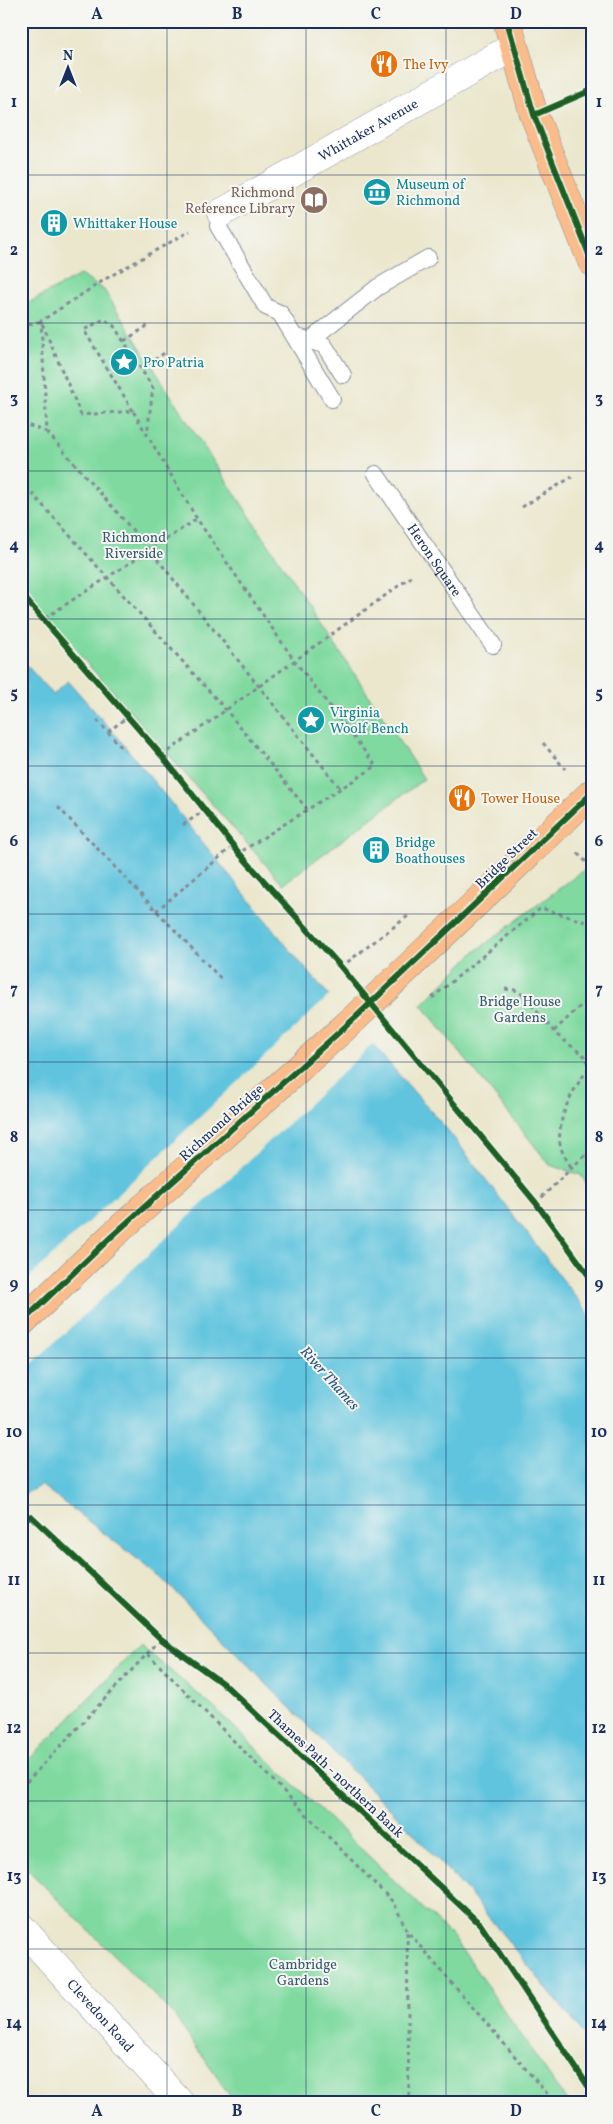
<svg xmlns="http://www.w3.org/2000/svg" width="613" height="2124" viewBox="0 0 613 2124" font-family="Vollkorn,serif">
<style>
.green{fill:#80daa0;stroke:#4e847f}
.water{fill:#60c4de;stroke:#3e7a9e}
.pier{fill:#ebe7cd}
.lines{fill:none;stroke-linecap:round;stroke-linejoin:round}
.lane-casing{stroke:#838b96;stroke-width:18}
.street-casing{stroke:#838b96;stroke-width:29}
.primary-casing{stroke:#838b96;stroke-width:29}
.path{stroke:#838b96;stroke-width:3;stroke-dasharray:4 4;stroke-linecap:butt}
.lane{stroke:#fff;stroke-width:16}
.street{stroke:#fff;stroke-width:28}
.primary{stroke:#f9bc8a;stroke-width:28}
.cycleway-casing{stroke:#f6f6f2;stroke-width:9}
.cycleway{stroke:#1b5e20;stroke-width:6}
.grid{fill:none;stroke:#1b2f5e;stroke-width:1;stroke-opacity:0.55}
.labels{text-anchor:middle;stroke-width:4;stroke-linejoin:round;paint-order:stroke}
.food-label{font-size:14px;fill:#c56008;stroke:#f6f6f2;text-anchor:start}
.street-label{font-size:14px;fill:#1b2f5e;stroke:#f6f6f2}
.culture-label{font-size:14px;fill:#0d838f;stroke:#f6f6f2;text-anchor:start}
.education-label{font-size:14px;fill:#785e54;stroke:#f6f6f2;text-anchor:end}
.park-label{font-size:14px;fill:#345a6e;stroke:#f6f6f2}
.water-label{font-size:15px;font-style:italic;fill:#2c547e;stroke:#f6f6f2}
.neatline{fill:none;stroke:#1b2f5e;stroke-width:2}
.grid-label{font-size:16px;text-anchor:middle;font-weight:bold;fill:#1b2f5e}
</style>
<rect width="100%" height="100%" fill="#f6f6f2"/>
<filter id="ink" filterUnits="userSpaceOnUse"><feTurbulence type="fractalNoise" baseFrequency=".02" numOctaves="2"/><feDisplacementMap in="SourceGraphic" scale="10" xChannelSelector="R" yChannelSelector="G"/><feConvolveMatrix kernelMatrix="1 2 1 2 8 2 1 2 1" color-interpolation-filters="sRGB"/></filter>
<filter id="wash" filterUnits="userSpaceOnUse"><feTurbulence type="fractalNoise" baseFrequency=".0096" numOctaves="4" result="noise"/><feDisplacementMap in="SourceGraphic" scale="20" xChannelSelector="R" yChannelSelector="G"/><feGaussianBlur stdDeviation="1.12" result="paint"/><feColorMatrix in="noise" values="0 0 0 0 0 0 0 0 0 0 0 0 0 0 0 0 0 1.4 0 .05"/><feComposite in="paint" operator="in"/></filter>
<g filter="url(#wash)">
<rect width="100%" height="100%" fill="#ebe7cd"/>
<path class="green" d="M80,275L104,290L192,429L424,779L283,884L21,589V307Z
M592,864V1192L581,1175L550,1165L422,1005L472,954Z
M140,1645L213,1707L453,1937L568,2103H235L173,2014L21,1863V1768Z"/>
<path class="water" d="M21,659L53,695L68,681L119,739L298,960L450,1133L592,1318V2044L469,1893L399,1818L161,1577L41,1485L21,1496Z"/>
<path class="pier" d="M331,994L374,1043L21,1374V1285Z"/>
</g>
<g filter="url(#ink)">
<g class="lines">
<defs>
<g id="lane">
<path d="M221,213L218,226L266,307L280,313L332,399"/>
<path d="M301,338L324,345L343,375"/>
<path d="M309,341L378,287L428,258"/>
<path id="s1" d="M376,474L493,645"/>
</g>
<g id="street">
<path id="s2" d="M221,213L513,47"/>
<path id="s3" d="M21,1927L180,2103"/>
</g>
<path id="primary" d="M507,21L534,115L592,262
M21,1323L111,1237L356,1017L592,793"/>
</defs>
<use href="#lane" class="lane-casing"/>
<use href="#street" class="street-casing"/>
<use href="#primary" class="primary-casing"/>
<path class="path" d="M21,327L41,321L81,415L133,411L197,519L294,660L376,766L239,853
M124,341L149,325
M141,369L166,352
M133,411L84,330L104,319L114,326L153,388L147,434
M21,423L47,432L41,321L107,278L190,231
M47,432L150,550L340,788
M21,481L226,710L307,809
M522,507L572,477
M45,618L197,519
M97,720L124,750
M108,732L128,716
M543,743L565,769
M162,756L411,577
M58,807L223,981
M183,825L205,810
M578,853L589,865L592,863
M156,911L233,846
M341,967L408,916
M505,989L515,990L522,994L557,1035L587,1058L588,1069C573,1090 557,1116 560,1144C561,1152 568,1161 572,1169
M432,998L541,908L592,924
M554,1031L592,995
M587,1154L592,1181
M536,1203L592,1148
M148,1654L394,1903L407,1931L555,2103
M21,1788L161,1639
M407,1932L409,2103"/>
<use href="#lane" class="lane"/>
<use href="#street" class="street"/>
<use href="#primary" class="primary"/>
<defs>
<path id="cycleway" d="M507,21L534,115L592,262
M534,115L592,90
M21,594L162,756L239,853L341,967L536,1203L592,1280
M21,1323L111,1237L356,1017L592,793
M21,1520L31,1516L161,1639L226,1686L480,1924L592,2092"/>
</defs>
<use href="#cycleway" class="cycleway-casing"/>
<use href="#cycleway" class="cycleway"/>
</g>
</g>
<path class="grid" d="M167,21V2103M306,21V2103M446,21V2103M21,175H592M21,323H592M21,471H592M21,619H592M21,766H592M21,914H592M21,1062H592M21,1210H592M21,1358H592M21,1505H592M21,1653H592M21,1801H592M21,1949H592"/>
<defs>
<symbol id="restaurant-disc" viewBox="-11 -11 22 22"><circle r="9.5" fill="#e8710a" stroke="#f6f6f2"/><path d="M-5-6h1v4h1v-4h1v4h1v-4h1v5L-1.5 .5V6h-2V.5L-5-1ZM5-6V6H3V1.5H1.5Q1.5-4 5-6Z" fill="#fff"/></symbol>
<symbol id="museum-disc" viewBox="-11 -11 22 22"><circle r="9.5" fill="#0f9aa8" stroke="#f6f6f2"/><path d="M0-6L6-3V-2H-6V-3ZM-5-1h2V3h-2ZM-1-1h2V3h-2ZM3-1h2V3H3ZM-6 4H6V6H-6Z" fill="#fff"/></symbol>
<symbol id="library-disc" viewBox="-11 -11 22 22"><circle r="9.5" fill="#8d6e63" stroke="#f6f6f2"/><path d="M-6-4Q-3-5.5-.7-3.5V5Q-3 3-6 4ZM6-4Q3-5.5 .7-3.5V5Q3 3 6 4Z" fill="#fff"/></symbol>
<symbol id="building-disc" viewBox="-11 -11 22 22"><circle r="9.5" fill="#0f9aa8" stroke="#f6f6f2"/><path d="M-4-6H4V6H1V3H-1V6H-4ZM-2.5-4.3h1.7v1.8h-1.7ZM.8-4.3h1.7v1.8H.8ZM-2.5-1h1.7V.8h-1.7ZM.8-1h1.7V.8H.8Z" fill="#fff"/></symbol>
<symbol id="sight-disc" viewBox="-11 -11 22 22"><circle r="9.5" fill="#0f9aa8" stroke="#f6f6f2"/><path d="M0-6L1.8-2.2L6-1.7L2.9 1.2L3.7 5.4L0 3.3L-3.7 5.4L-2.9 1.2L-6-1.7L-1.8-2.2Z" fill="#fff"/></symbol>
</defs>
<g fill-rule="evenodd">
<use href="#restaurant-disc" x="368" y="48" width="32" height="32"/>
<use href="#museum-disc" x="361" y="176" width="32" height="32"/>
<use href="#library-disc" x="298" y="184" width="32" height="32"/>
<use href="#building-disc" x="38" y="207" width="32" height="32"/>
<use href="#sight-disc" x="108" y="346" width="32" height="32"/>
<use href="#sight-disc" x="295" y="704" width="32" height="32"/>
<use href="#restaurant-disc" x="446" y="782" width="32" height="32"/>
<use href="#building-disc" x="360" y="834" width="32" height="32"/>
</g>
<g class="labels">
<g class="food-label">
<text x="403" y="69">The Ivy</text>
<text x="481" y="803">Tower House</text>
</g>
<g class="street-label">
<text dy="5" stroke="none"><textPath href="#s2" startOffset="169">Whittaker Avenue</textPath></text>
<text dy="5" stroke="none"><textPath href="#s1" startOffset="104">Heron Square</textPath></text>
<text transform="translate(506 858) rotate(-44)" y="5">Bridge Street</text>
<text transform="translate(221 1122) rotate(-42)" y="5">Richmond Bridge</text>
<text transform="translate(336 1773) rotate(43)" y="5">Thames Path - northern Bank</text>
<text dy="5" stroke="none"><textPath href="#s3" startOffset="119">Clevedon Road</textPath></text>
</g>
<g class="culture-label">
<text x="396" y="189">Museum of<tspan x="396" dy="16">Richmond</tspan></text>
<text x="73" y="228">Whittaker House</text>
<text x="143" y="367">Pro Patria</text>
<text x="330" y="717">Virginia<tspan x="330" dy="16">Woolf Bench</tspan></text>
<text x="395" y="847">Bridge<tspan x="395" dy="16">Boathouses</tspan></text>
</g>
<g class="education-label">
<text x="295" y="197">Richmond<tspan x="295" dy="16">Reference Library</tspan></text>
</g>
<g class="park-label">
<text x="134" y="542">Richmond<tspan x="134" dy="16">Riverside</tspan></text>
<text x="520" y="1006">Bridge House<tspan x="520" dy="16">Gardens</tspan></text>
<text x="303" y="1969">Cambridge<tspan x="303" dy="16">Gardens</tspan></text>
</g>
<g class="water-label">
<text transform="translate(330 1378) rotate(48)" y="5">River Thames</text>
</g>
</g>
<rect width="613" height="2124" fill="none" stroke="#f6f6f2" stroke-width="55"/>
<g transform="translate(68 68)" stroke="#f6f6f2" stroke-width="4" paint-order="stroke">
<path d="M0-4L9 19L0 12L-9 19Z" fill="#1b2f5e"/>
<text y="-8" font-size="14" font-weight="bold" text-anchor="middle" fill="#1b2f5e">N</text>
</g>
<rect x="28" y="28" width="558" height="2068" class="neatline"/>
<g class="grid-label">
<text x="97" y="19">A</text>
<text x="237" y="19">B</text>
<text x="376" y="19">C</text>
<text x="516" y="19">D</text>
<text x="14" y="107">1</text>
<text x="599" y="107">1</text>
<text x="14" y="255">2</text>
<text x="599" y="255">2</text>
<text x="14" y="403">3</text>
<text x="599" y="403">3</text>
<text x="14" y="550">4</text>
<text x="599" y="550">4</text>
<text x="14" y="698">5</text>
<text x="599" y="698">5</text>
<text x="14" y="846">6</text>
<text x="599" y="846">6</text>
<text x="14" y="994">7</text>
<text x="599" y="994">7</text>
<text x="14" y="1142">8</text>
<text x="599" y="1142">8</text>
<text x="14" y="1289">9</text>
<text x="599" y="1289">9</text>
<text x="14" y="1437">10</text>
<text x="599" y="1437">10</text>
<text x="14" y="1585">11</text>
<text x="599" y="1585">11</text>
<text x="14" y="1733">12</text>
<text x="599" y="1733">12</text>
<text x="14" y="1881">13</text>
<text x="599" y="1881">13</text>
<text x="14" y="2028">14</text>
<text x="599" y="2028">14</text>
<text x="97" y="2116">A</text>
<text x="237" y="2116">B</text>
<text x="376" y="2116">C</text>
<text x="516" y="2116">D</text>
</g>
</svg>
